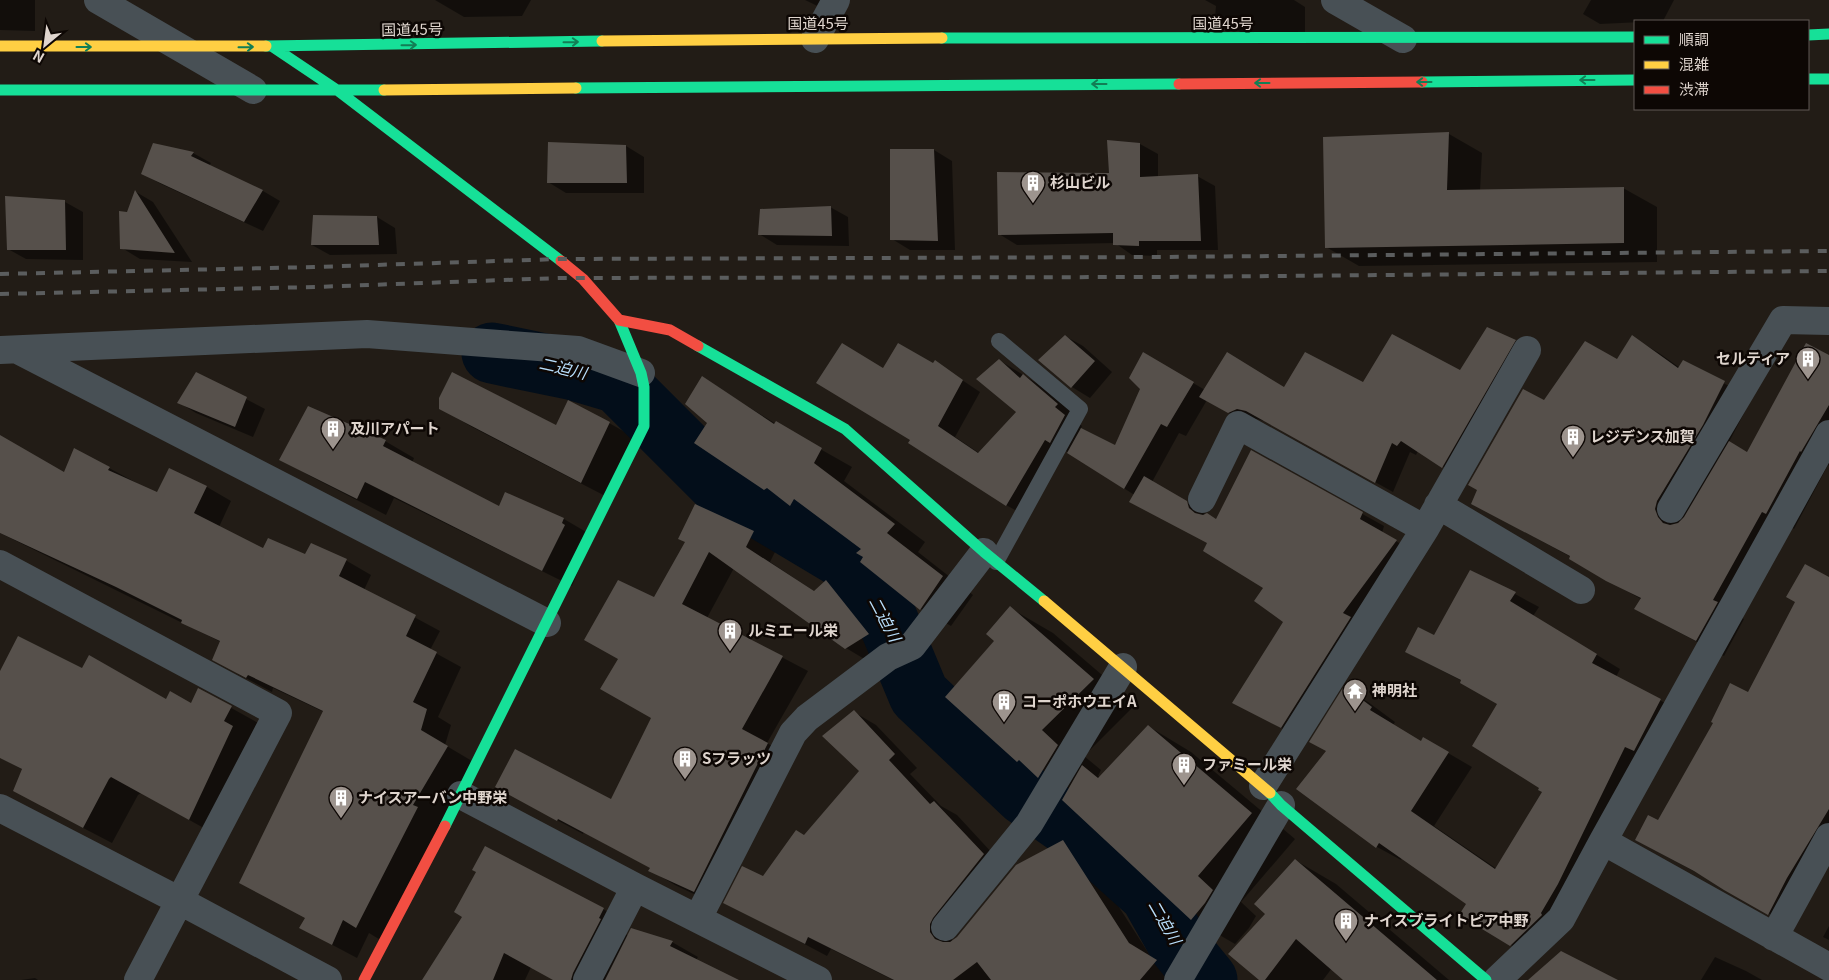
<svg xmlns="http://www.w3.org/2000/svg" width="1829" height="980" viewBox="0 0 1829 980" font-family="Georgia,'Noto Sans JP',serif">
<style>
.shadow{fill:#0007}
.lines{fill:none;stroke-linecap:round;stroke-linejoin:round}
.river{stroke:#030e1a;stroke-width:61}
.building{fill:#56504b}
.lane{stroke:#485055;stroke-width:16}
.street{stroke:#485055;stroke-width:28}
.fast{stroke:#16e098;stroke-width:11}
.slow{stroke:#ffcf43;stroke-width:11}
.jam{stroke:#f24e42;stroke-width:11}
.rail{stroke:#5b5d5e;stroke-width:4;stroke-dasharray:9 9;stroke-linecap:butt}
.oneway{stroke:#127e55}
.labels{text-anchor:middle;stroke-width:5;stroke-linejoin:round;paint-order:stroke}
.street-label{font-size:15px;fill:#dfd5ce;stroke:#0d0704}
.poi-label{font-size:15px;font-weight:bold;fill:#dfd5ce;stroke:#0d0704;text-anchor:start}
.water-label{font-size:16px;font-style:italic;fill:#b7ddfa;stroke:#0d0704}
</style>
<rect width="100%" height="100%" fill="#221c16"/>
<path class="shadow" d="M0,0H35V31L0,30Z
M435,0H531L522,16L464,17Z
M805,0H839L832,13Z
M1205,0H1294L1305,7V32L1244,34L1215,17L1216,6Z
M1591,0H1674L1663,21L1600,24L1583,14Z
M1449,134L1482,153L1480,191L1623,188L1657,207V262L1359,266L1326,247Z
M1140,144L1158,154V177L1197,176L1215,186L1218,250H1157V256L1132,255L1115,243L1017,245L999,234L1110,175Z
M626,146L644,157V193H566L548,182Z
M934,150L952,161L955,250H910L892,239Z
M193,153L211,163L209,166L263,191L280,201L263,231L161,184L143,174Z
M136,192L153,202L192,262L140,259L122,248L128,213Z
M65,202L83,212V260L26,259L8,249Z
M830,207L848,217L849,246L777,245L759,234Z
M377,217L395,228L397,254L330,255L312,245Z
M1065,336L1083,346L1112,372L1090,398L1072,387L1040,360Z
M1632,337L1659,353L1680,368L1683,362L1752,398L1729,442L1748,453L1829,356V466L1828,465L1794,529L1790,526L1740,616L1744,619L1724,656L1663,624L1641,599L1570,559L1571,557L1473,504L1544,401L1617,360Z
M1515,341L1533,351L1460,477L1418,451L1416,455L1410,452L1393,492L1265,421L1256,419L1247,423L1207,400L1186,436L1179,433L1152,482L1217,521L1251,452L1384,526L1382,533L1418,554L1304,740L1234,703L1285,622L1265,587L1209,543L1063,449L1024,515L1006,505L912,440L883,369L933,365L935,362L980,392L955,437L979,453L1017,411L999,360L1041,386L1075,415L1072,418L1082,426L1080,430L1116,446L1142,389L1144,354L1205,390L1285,388L1364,384L1460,372Z
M196,373L265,409L253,437L196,413L178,402Z
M702,378L776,424L852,467L844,481L925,542L918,552L973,595L951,626L921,609L865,557L863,549L823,519L821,523L765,489L709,422Z
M440,408L556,427L609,423L641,441L613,500L472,427Z
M0,437L64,474L109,468L157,494L207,487L231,501L219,527L264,550L306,556L311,545L347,561L371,575L364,590L440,631L430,650L461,667L438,717L451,725L445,745L472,761L382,941L369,933L357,958L325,941L306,918L324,712L273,688L272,692L238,674L221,642L0,533Z
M385,441L414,458L412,463L500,508L506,494L564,519L593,536L572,586L394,498L386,515L310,476L281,459Z
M753,532L778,546L770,562L815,592L826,582L851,596L893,648L871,663L846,648L734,568L707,618L808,671L767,743L792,758L719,906L675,885L650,870L651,868L584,832L583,834L521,801H611L653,717L655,599L686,542Z
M1470,572L1515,594L1539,607L1533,616L1620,669L1616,677L1684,713L1534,959L1511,945L1467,904L1402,858L1401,860L1377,847L1298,789L1327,751L1345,688L1368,702L1395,722L1393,725L1421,742L1424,739L1472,767L1434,826L1497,869L1544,792L1498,704L1462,681L1406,652L1434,636Z
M1829,579V859L1792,927L1705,877L1636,840L1658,822Z
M1010,608L1053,633L1136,704L1084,756L1101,770L1098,776L1100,777L1148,726L1191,752L1295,839L1241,902L1256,916L1249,928L1235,944L1192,919L1067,793L1039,777L1028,767L1018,761L996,641Z
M82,670L166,701L191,704L199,690L260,724L218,836L141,793L138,795L112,843L43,807L23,770L0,757V674Z
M854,712L876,725L917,768L910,774L941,806L957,815L1006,868L952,937V942L1063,841L1085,854L1151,957L1178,973L1173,980H893L831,949L827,956L725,902L763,878L804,836L861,771Z
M1295,860L1336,884L1449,980H1345L1332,968L1323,980H1261L1267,914Z
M603,909L629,924L625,934L629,936L672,942L698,957L696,960L735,980H555L531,967L525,980H431Z
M1829,926V940L1823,937Z
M1715,957L1746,971L1762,980H1701Z
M35,978L38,980H21Z"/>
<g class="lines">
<path class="river" d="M492,353L574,370L618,383L718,483L847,560L884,611L919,695L1025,795L1092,842L1150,894L1180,947L1207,980"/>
</g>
<path class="building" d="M1449,132L1447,190L1624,187V243L1325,248L1323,137Z
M1107,140L1140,143V177L1198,174L1201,241H1139V246L1113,245V233L998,235L997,172L1109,173Z
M548,142L626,145L627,183H547Z
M153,143L194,152L191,156L263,190L244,222L141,174Z
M890,149H934L938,241L890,240Z
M135,190L175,253L120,249L119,211L127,212Z
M5,196L65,200L66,250H7Z
M831,206L832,236L758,235L760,209Z
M313,215L377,216L379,245H311Z
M1487,327L1516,340L1442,468L1401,441L1397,446L1392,443L1375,483L1246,411L1237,409L1228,413L1199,397L1227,352L1284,387L1305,352L1363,382L1392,334L1460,370Z
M1065,335L1095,361L1071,388L1038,360Z
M1632,335L1678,368L1683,360L1725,381L1703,425L1657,501L1655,509L1658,517L1663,523L1670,525L1678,523L1684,517L1729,441L1747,452L1806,343L1829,355V405L1801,452L1800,451L1766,514L1762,512L1713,600L1718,602L1696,641L1634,609L1641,598L1606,581L1569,559L1570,556L1471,504L1477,490L1468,485L1523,389L1544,400L1585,341L1617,359Z
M842,343L883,368L898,343L933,363L935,360L963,380L938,426L978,453L1016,412L976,379L999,359L1020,378L1023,374L1058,404L1055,407L1065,415L1050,443L1045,440L1006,506L908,443L910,440L816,383Z
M1143,352L1194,382L1167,427L1161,424L1124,489L1067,453L1081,428L1115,445L1140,389L1129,378Z
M196,372L247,397L235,427L177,403Z
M452,372L556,425L568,400L610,422L581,483L439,409V398Z
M702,376L774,424L776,421L822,448L814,463L895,524L887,533L943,576L920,610L860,562L863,557L856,553L861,549L794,499L790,506L767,488L764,490L694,443L707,423L685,404Z
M308,406L386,440L383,446L499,506L505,492L564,518L562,523L565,525L542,571L365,482L357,499L279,460Z
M0,435L64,472L74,448L110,467L108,470L157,492L169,468L207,486L194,513L263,548L268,538L305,554L311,543L347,559L339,576L416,615L406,636L437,652L413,702L427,709L421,730L448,746L413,805L418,807L356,928L343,920L332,945L299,928L305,918L239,883L323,711L248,675L246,678L212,660L220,641L181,623L182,620L116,587L0,533Z
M1251,450L1363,512L1360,519L1397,540L1343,613L1351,617L1281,728L1232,703L1283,622L1254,601L1263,588L1203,551L1207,543L1129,502L1144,476L1187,501L1189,508L1195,513L1203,515L1207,513L1216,519Z
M695,504L754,531L746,547L814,591L826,580L869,634L845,649L709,552L682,604L783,656L742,729L768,743L694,892L648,871L650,868L558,819L557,821L495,787L515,749L611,799L651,718L600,689L618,659L584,640L618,580L654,597L685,542L678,539Z
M1805,564L1829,577V809L1787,878L1768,915L1724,890L1694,871L1635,840L1648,815L1658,820L1713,723L1711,722L1730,683L1748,692L1795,602L1786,597Z
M1470,570L1516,592L1510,601L1597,654L1592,663L1661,699L1634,751L1625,747L1558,884L1541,913L1542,915L1510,946L1459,915L1466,904L1379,843L1376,848L1296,789L1326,751L1309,742L1344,686L1372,707L1370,710L1421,741L1423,737L1449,752L1411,811L1495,869L1542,792L1538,790L1539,788L1472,746L1497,704L1460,683L1461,680L1405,652L1418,627L1434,635Z
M1010,606L1094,679L1042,730L1058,745L1038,778L1019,760L1017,762L945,697L994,641L986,634Z
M18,636L82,668L89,655L166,699L170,691L191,703L198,688L232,706L224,721L233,726L189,820L111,777L109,779L83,828L13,791L22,769L0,758V671Z
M854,710L895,754L889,760L930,804L934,801L984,854L933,918L930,924V932L935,939L943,942H950L957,937L1016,865L1063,840L1129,943L1157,960L1140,980H991L977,962L953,980H894L808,937L805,944L723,903L742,866L763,876L796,830L804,835L859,771L822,736Z
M1148,725L1252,813L1198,876L1213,890L1205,903L1191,920L1062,800L1082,765L1098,778Z
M485,846L604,908L599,918L601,919L573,973L571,980H553L504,953L493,980H422L462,917L454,912L476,872L472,870Z
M1295,859L1437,980H1343L1296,939L1265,980H1259L1228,954L1265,914L1254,904Z
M631,928L673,941L670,946L739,980H605Z
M1561,951L1618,980H1528Z"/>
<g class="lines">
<path class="lane" d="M996,562L1080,409L999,341"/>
<path class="street" d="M98,0L253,90
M1335,0L1403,39
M815,39L836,0
M0,350L367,334L578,350L641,373
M18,350L547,623
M1202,499L1238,425L1425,529
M1438,505L1581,590
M1671,509L1783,320L1829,321
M0,564L278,713L138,980
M1263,786L1425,529L1527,350
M461,795L635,887L818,980
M0,808L180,901L328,980
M1603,841L1829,967
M698,918L793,733L807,718L888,657L912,646L984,552
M945,927L1029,824L1123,667
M1774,937L1829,837
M587,980L635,887
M1178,980L1281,805
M1497,980L1561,919L1603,841L1829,434"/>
<path class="fast" d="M1808,35L1829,34
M942,38L1635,37
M266,46L602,41
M273,47L337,90L561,261
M1808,79H1829
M1422,82L1635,80
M576,88L1179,84
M0,90H384
M698,346L845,429L984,552L1044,601
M1270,793L1281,805L1486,980
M445,826L644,426V387L641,373L619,320"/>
<path class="slow" d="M602,41L942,38
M0,46H266
M384,90L576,88
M1044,601L1270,793"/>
<path class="jam" d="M1179,84L1422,82
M561,261L583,279L619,320L670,330L698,346
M364,980L445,826"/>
<path class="rail" d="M0,274L314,267L559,259L1163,257L1829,251
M0,294L315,287L559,278L1163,277L1829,271"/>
</g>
<defs><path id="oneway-shaft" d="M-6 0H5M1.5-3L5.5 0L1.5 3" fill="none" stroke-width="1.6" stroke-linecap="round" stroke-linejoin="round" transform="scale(1.25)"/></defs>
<g class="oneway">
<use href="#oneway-shaft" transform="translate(571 42) rotate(-1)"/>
<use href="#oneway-shaft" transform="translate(409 45) rotate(-1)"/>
<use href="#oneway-shaft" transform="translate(84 47)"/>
<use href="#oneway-shaft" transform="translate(246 47) rotate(-1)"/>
<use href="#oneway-shaft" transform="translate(1587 80) rotate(180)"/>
<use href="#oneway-shaft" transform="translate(1424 82) rotate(180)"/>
<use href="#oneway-shaft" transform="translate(1262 83) rotate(180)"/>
<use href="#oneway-shaft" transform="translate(1099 84) rotate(180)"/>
</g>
<defs>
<symbol id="building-pin" viewBox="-11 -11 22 30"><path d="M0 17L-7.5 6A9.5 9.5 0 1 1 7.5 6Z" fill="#9d948e" stroke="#0d0704"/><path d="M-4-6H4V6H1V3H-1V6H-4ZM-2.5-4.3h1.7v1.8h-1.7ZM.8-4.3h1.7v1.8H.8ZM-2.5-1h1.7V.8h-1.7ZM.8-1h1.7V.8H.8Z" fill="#fff"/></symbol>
<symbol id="temple-pin" viewBox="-11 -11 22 30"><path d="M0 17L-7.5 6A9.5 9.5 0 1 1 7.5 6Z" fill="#9d948e" stroke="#0d0704"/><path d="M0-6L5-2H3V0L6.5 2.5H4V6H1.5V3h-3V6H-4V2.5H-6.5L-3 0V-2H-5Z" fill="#fff"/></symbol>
</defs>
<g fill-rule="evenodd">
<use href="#building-pin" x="1019" y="169" width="28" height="38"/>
<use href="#building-pin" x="1794" y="345" width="28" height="38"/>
<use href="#building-pin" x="319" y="415" width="28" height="38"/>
<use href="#building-pin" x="1559" y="423" width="28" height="38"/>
<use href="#building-pin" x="716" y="617" width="28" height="38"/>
<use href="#temple-pin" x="1341" y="677" width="28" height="38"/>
<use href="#building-pin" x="990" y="688" width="28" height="38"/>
<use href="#building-pin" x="671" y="745" width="28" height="38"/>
<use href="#building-pin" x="1170" y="751" width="28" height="38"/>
<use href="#building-pin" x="327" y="784" width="28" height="38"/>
<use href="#building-pin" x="1332" y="907" width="28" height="38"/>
</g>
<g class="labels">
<g class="street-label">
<text x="818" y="29">国道45号</text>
<text x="1223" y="29">国道45号</text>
<text transform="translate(412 30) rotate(-1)" y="5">国道45号</text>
</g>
<g class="poi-label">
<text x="1050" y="188">杉山ビル</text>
<text x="1790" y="364" text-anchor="end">セルティア</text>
<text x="350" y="434">及川アパート</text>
<text x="1590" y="442">レジデンス加賀</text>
<text x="748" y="636">ルミエール栄</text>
<text x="1372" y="696">神明社</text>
<text x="1022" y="707">コーポホウエイA</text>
<text x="702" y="764">Sフラッツ</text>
<text x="1202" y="770">ファミール栄</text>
<text x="358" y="803">ナイスアーバン中野栄</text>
<text x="1364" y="926">ナイスブライトピア中野</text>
</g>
<g class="water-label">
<text transform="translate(563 368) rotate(13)" y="6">二迫川</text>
<text transform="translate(885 619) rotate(62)" y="6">二迫川</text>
<text transform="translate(1165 922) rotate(60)" y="6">二迫川</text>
</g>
</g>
<rect x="1634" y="20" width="175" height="90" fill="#0d0704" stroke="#615955"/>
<rect x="1644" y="36" width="25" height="8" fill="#16e098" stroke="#615955"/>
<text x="1679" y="45" font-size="15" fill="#dfd5ce">順調</text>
<rect x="1644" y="61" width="25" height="8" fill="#ffcf43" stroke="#615955"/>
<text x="1679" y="70" font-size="15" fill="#dfd5ce">混雑</text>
<rect x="1644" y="86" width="25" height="8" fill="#f24e42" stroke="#615955"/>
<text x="1679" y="95" font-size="15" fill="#dfd5ce">渋滞</text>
<g transform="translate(45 45) rotate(209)" stroke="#0d0704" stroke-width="4" paint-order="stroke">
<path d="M0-4L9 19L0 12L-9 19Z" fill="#dfd5ce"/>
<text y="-8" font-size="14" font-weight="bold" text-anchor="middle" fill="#dfd5ce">N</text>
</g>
</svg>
